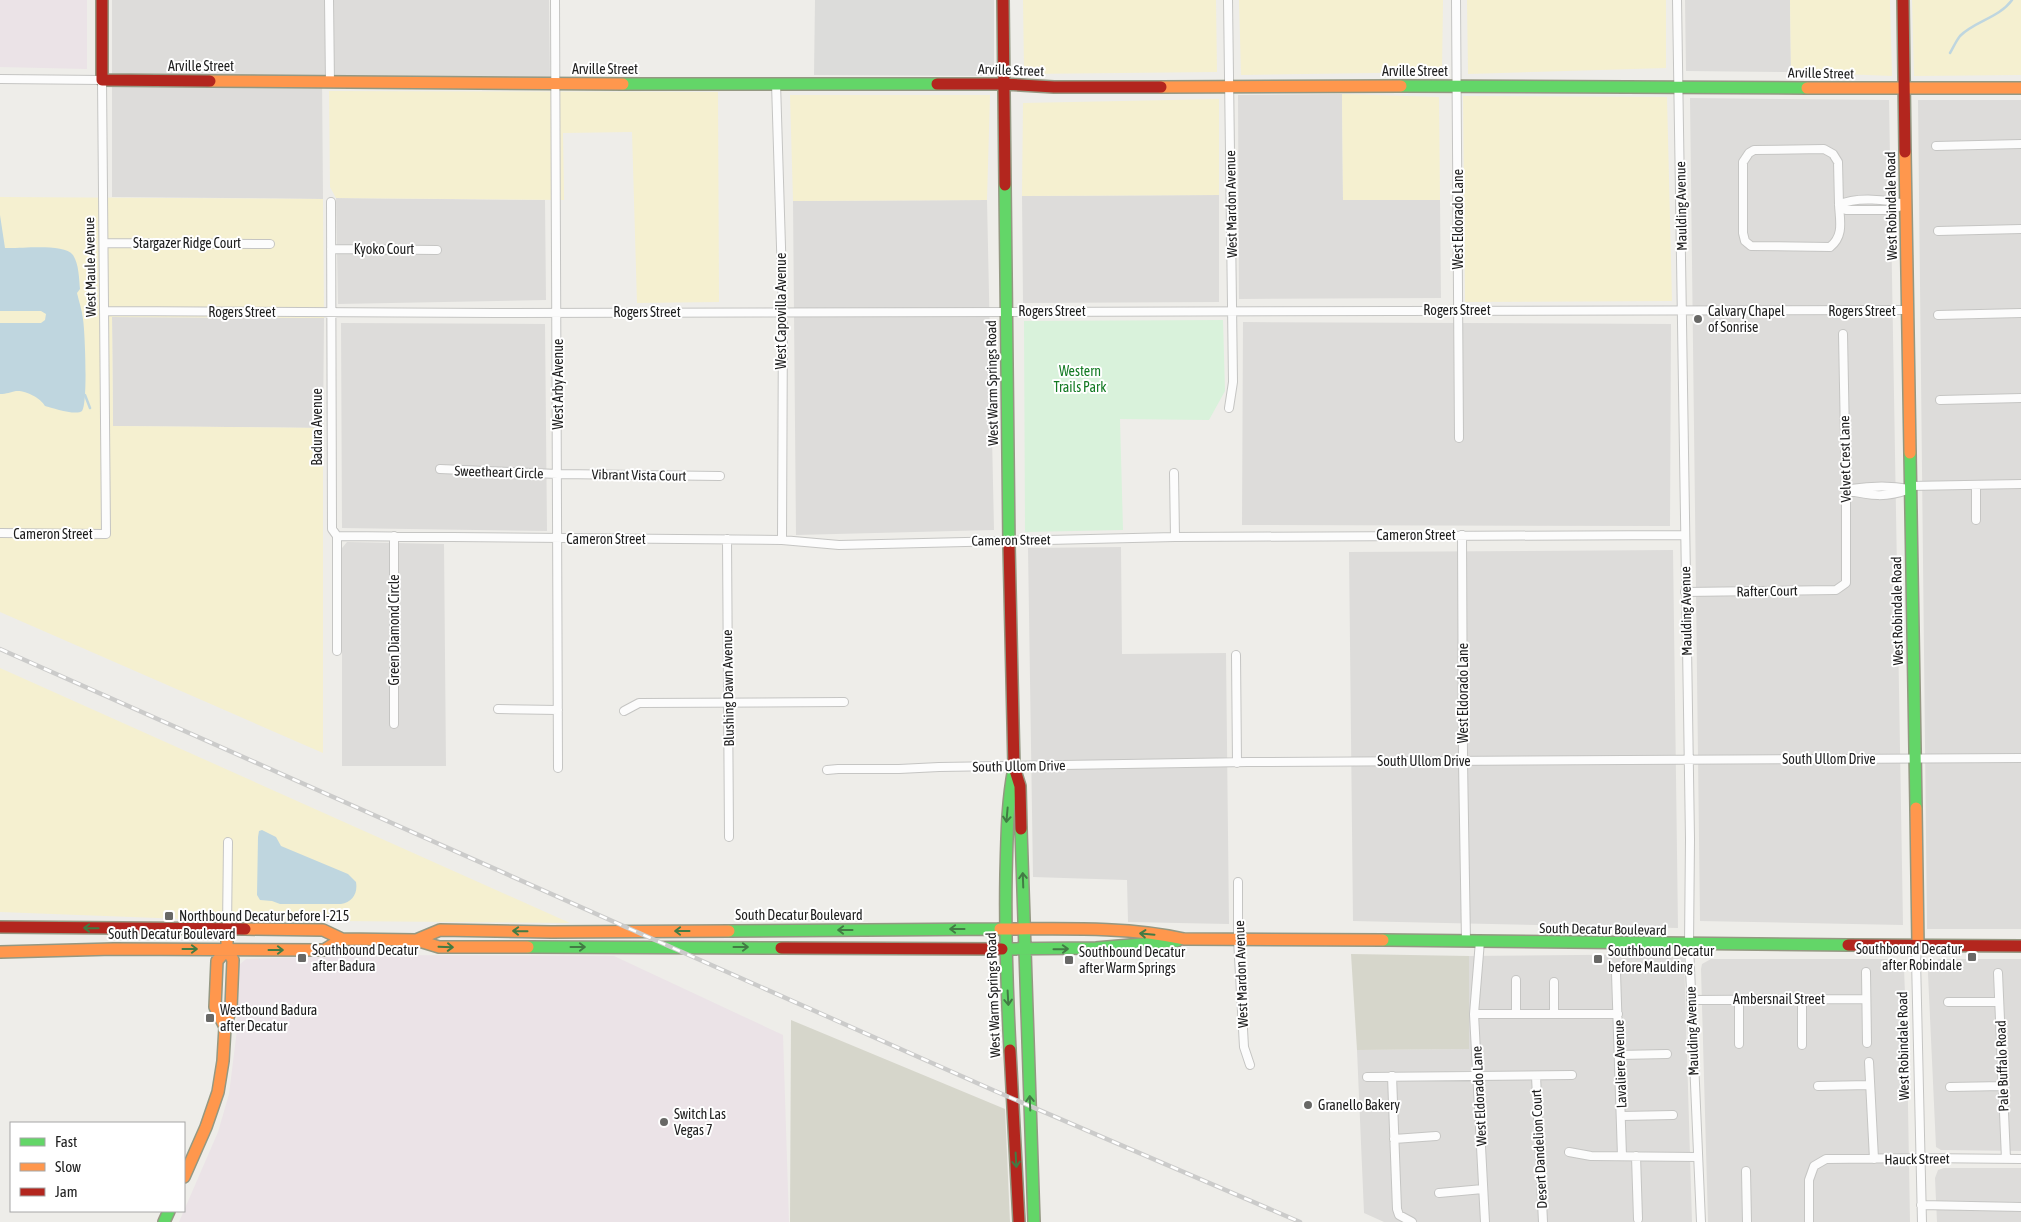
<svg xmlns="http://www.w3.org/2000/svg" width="2021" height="1222" viewBox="0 0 2021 1222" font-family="'Asap Condensed',sans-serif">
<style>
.residential{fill:#dddcda}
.industrial{fill:#ebe3e7}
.religious{fill:#dcdcda}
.construction{fill:#d6d6cb}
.sand{fill:#f5f0d0}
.park{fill:#d9f2db}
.water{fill:#bfd6df}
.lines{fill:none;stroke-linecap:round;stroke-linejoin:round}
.stream{stroke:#bfd6df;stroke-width:2.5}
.street-casing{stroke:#c5c5c3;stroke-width:10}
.fast-casing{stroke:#949882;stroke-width:14}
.slow-casing{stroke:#949882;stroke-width:14}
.jam-casing{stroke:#949882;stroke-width:14}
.street{stroke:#fcfcfc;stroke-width:8}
.fast{stroke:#63d668;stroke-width:11}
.slow{stroke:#ff974d;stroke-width:11}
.jam{stroke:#b3261e;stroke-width:11}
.rail-casing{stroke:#cbcbca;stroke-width:4.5}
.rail{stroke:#fff;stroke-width:2.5;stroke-dasharray:8;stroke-linecap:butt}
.oneway{stroke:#427b44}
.poi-dot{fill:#686866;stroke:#fff;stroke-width:2}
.labels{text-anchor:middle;stroke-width:4;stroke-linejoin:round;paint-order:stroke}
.street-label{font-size:14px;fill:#202020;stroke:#fff}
.poi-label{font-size:14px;fill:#202020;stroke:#fff;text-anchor:start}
.park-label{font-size:14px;fill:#137a23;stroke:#fff}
</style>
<rect width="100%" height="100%" fill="#eeede9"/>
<path class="residential" d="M112,0H549L550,79L322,75L323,199L112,197Z
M1685,0H1790L1791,72L1686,71Z
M1342,94L1343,200H1440L1441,298L1239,299L1238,95Z
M1690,98L1889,100L1903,925L1700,921Z
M1918,100H2021V929H1927Z
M1219,195V302L1023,303L1022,196Z
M336,198L545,200L546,300L338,304Z
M987,200L994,530L796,535L793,201Z
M112,317L324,318L323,428L113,426Z
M1243,322L1671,324L1670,526L1242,525Z
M341,323L545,324L547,531L342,528Z
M347,542L444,544L446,766H342V548Z
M1121,547L1122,654L1226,653L1229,924L1128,922L1127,880L1033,877L1028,548Z
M1673,550L1678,928L1353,921L1349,552Z
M1684,954L1692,1222H1384L1364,1213L1357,1050L1469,1049V956Z
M1711,959H1895L1901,962L1904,968L1907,1048L1910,1222H1708L1701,969L1702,964Z
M1939,959H2021V1151L1941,1150L1936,1147L1928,974L1929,963Z
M1944,1168H2021V1222H1937L1935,1178L1938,1170Z"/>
<path class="industrial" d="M0,0H87V69L0,67Z
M369,955L614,956L783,1035L789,1222H179L218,1132L229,1094L237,1030L238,966L246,959Z"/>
<path class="religious" d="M815,0H994V76L814,75Z"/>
<path class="construction" d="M1351,954L1469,956V1049L1357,1050Z
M791,1020L1005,1109L1010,1222H790Z"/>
<path class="sand" d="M1023,0H1216L1217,72L1024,74Z
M1239,0H1443L1442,72L1241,75Z
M1467,0H1666V68L1468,74Z
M1790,0H1890L1892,76L1791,72Z
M1912,0H2021V75L1914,76Z
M329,91L718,92L719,302L637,303L632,132L563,133L564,200L336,198L330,187Z
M1342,94L1439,97L1440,200H1343Z
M790,95H990L987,200L793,201Z
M1463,96L1667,97L1672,301L1465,302Z
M1219,99V195L1022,196L1023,103Z
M0,197L323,199L324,318L112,317L113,426L323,428V753L0,612Z
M0,668L570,923L210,920L0,912Z"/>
<path class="park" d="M1223,320L1225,391L1209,420L1120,419L1123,530L1025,532L1024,321Z"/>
<path class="water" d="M0,215L5,248C20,249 64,243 73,255C79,264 79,279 80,289L77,293C79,302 82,310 83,319C85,331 88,404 82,411C76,416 53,408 45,406C41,398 25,390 16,391C10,392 7,394 0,394V323H41L45,320L46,314L41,311H0Z
M262,830L276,837L281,846L348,874L356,882C358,894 352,902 341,904H280L272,901L260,900L257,895L258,837L259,831Z"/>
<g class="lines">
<path class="stream" d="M1950,53C1953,48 1956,41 1960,36C1975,21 1999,18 2012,0
M85,395L90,408"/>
<defs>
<path id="street" d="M329,0L330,83
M555,0L558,768
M1228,0L1233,382L1229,408
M1456,0L1459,438
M1677,0L1690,839L1689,945L1701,1222
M0,79L102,80L106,534L0,533
M776,83L783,312L782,540
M1936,146L2021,144
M331,202L332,529L337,536V651
M1839,205C1840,221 1844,236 1830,247L1751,246L1745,241L1743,233V162L1749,153L1754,150L1824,149L1833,154L1838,162L1839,205L1846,210H1891L1906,204
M1839,205C1856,196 1888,200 1906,204
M1938,231L2021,229
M104,243L270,244
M331,249L437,250
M105,311L495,313L1908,310
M1938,315L2021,313
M1940,400L2021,398
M440,469L558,474L720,476
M1174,473L1175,537
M1976,485V520
M1910,486L2021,484
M1851,489C1870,486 1889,485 1909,489
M1846,490C1871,496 1886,498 1910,489
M1462,535L1463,761L1466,941
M337,536L782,540L839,545L1175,537L1685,535
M727,539L729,837
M1685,592L1836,590L1846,583V490L1843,334
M1236,655L1237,763
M498,709L558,710
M624,711L639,703L844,702
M394,724V536
M827,770L838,769H899L939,767L1248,762L2021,758
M1238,882V939L1244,1047L1250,1065
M227,929L228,842
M1480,941L1474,1014L1485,1222
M1918,945L1916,959L1922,1222
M1866,972L1867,1043
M1616,973L1622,1156
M1998,973L2006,1159
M1516,980V1014
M1554,982V1014
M1802,999V1045
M1691,1000L1866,999
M1739,1000V1044
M1948,1002H1999
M1474,1014H1618
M1619,1055L1667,1054
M1869,1062L1874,1159
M1392,1076L1397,1209L1399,1215L1412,1222
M1536,1076L1543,1222
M1367,1077L1572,1075
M1818,1086L1870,1085
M1950,1087L2003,1086
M1622,1116L1673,1115
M1394,1139L1436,1136
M1569,1152L1591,1156L1698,1157
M1636,1156L1638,1219
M1746,1171L1747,1222
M1439,1193L1483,1189
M1921,1205L2021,1207
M1809,1222V1180L1814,1166L1826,1159L1920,1158L2021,1159"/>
<path id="fast" d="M623,84H937
M1401,86L1807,88
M1005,185L1009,545
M1910,453L1916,808
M1021,829L1034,1222
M729,931L1000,929
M1383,940L1848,945
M528,947L781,948
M1002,949L1096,948L1177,941
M1010,1050C1007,992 1005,933 1006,875C1007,839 1007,803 1014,768
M164,1222L169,1211"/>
<path id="slow" d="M210,81L623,84
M1161,87L1401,86
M1807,88H2021
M1905,152L1910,453
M1916,808L1918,945
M245,929L323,930L342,939L416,940L439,947H528
M1000,929C1058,929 1127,926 1184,939L1383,940
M416,940L440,930L551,932L729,931
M0,952L114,949L324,950L342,939
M225,1027L215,1007L217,961L227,949
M184,1177L206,1127L218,1092L223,1061L225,1027L231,1008L233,960L227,949V929"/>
<path id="jam" d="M102,0V80L210,81
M1003,0L1005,185
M1903,0L1905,152
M937,84H1004L1054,87H1161
M1009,545L1014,767L1020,786L1021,829
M0,927L245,929
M1848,945L2021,946
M781,948L1002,949
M1010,1050L1019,1222"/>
</defs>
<use href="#street" class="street-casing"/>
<use href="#fast" class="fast-casing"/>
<use href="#slow" class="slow-casing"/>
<use href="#jam" class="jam-casing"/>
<use href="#street" class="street"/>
<use href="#fast" class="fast"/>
<use href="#slow" class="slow"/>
<use href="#jam" class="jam"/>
<defs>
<path id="rail" d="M0,649L995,1091L1300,1222"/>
</defs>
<use href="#rail" class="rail-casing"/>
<use href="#rail" class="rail"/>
</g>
<defs><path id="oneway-shaft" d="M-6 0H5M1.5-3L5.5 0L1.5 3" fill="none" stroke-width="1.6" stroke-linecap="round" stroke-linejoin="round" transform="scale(1.25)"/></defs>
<g class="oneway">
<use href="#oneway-shaft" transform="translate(1007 815) rotate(95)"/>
<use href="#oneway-shaft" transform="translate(1023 880) rotate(-92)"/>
<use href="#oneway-shaft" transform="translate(91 928) rotate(-179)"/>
<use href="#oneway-shaft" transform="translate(957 929) rotate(180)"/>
<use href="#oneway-shaft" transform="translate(845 930) rotate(180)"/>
<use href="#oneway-shaft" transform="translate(520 931) rotate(-179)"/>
<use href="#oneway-shaft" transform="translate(682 931) rotate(180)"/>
<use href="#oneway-shaft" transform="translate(1147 934) rotate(-175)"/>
<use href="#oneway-shaft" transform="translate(446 947) rotate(2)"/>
<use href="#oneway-shaft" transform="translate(578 947)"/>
<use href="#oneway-shaft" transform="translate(741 947)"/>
<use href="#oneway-shaft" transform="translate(190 949)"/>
<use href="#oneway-shaft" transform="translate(1061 949) rotate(-1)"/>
<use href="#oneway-shaft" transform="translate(276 950)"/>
<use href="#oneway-shaft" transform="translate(1008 998) rotate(87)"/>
<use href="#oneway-shaft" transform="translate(1030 1103) rotate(-92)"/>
<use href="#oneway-shaft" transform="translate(1016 1160) rotate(87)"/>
</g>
<g class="poi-dot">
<circle cx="1698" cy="319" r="5"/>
<rect x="164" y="911" width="10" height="10" rx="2.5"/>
<rect x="1967" y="952" width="10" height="10" rx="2.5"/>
<rect x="297" y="953" width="10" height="10" rx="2.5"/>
<rect x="1593" y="954" width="10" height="10" rx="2.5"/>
<rect x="1064" y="955" width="10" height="10" rx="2.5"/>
<rect x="205" y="1013" width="10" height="10" rx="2.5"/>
<circle cx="1308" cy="1105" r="5"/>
<circle cx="664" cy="1122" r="5"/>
</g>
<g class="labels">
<g class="street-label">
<text x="201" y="71">Arville Street</text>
<text x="605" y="74">Arville Street</text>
<text transform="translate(1011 70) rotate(2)" y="5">Arville Street</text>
<text x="1415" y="76">Arville Street</text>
<text transform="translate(1821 73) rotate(1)" y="5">Arville Street</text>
<text transform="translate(1231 204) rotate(-91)" y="5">West Mardon Avenue</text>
<text transform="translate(1681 206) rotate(-91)" y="5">Maulding Avenue</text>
<text transform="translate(1891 206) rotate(-91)" y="5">West Robindale Road</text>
<text transform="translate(1458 219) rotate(-90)" y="5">West Eldorado Lane</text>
<text x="187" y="248">Stargazer Ridge Court</text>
<text x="384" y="254">Kyoko Court</text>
<text transform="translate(90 267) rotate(-91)" y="5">West Maule Avenue</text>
<text x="1457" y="315">Rogers Street</text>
<text transform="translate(781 311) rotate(-90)" y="5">West Capovilla Avenue</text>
<text x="1052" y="316">Rogers Street</text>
<text x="1862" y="316">Rogers Street</text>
<text x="242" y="317">Rogers Street</text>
<text x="647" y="317">Rogers Street</text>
<text transform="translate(992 383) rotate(-91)" y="5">West Warm Springs Road</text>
<text transform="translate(558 384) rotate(-90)" y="5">West Arby Avenue</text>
<text transform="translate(317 427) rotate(-90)" y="5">Badura Avenue</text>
<text transform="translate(1845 459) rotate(-91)" y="5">Velvet Crest Lane</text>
<text transform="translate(499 472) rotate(2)" y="5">Sweetheart Circle</text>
<text transform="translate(639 475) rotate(1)" y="5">Vibrant Vista Court</text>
<text x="53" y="539">Cameron Street</text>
<text x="1416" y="540">Cameron Street</text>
<text x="606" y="544">Cameron Street</text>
<text transform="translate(1011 540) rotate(-1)" y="5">Cameron Street</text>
<text transform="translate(1767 591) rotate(-1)" y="5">Rafter Court</text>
<text transform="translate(1686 611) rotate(-91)" y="5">Maulding Avenue</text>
<text transform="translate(1897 611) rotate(-91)" y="5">West Robindale Road</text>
<text transform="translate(394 630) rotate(-90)" y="5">Green Diamond Circle</text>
<text transform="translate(728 688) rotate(-91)" y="5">Blushing Dawn Avenue</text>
<text transform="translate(1463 693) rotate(-90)" y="5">West Eldorado Lane</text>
<text x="1829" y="764">South Ullom Drive</text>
<text x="1424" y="766">South Ullom Drive</text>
<text transform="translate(1019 766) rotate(-1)" y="5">South Ullom Drive</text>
<text x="799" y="920">South Decatur Boulevard</text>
<text transform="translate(1603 929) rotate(1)" y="5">South Decatur Boulevard</text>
<text x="172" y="939">South Decatur Boulevard</text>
<text transform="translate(1241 974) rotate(-92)" y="5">West Mardon Avenue</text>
<text transform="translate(993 995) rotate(-92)" y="5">West Warm Springs Road</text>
<text x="1779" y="1004">Ambersnail Street</text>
<text transform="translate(1692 1031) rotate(-92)" y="5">Maulding Avenue</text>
<text transform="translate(1903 1046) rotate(-91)" y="5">West Robindale Road</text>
<text transform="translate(1620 1064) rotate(-92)" y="5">Lavaliere Avenue</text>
<text transform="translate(2002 1066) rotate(-92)" y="5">Pale Buffalo Road</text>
<text transform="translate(1479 1096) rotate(-93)" y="5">West Eldorado Lane</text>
<text transform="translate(1539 1149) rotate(-93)" y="5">Desert Dandelion Court</text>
<text transform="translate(1917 1159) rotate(-1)" y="5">Hauck Street</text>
</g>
<g class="poi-label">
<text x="1708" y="316">Calvary Chapel<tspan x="1708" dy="16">of Sonrise</tspan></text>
<text x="179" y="921">Northbound Decatur before I-215</text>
<text x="1962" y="954" text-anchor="end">Southbound Decatur<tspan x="1962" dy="16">after Robindale</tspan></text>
<text x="312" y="955">Southbound Decatur<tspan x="312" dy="16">after Badura</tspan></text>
<text x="1608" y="956">Southbound Decatur<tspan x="1608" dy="16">before Maulding</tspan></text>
<text x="1079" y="957">Southbound Decatur<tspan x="1079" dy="16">after Warm Springs</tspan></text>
<text x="220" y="1015">Westbound Badura<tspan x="220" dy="16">after Decatur</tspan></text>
<text x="1318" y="1110">Granello Bakery</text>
<text x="674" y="1119">Switch Las<tspan x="674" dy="16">Vegas 7</tspan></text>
</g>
<g class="park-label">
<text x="1080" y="376">Western<tspan x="1080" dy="16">Trails Park</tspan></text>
</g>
</g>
<rect x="10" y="1122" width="175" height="90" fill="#ffffff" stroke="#a6a6a6"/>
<rect x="20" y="1138" width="25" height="8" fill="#63d668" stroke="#a6a6a6"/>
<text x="55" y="1147" font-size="15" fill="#202020">Fast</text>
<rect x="20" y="1163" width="25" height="8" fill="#ff974d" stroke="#a6a6a6"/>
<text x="55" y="1172" font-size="15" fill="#202020">Slow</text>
<rect x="20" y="1188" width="25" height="8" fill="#b3261e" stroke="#a6a6a6"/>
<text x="55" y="1197" font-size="15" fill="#202020">Jam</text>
</svg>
